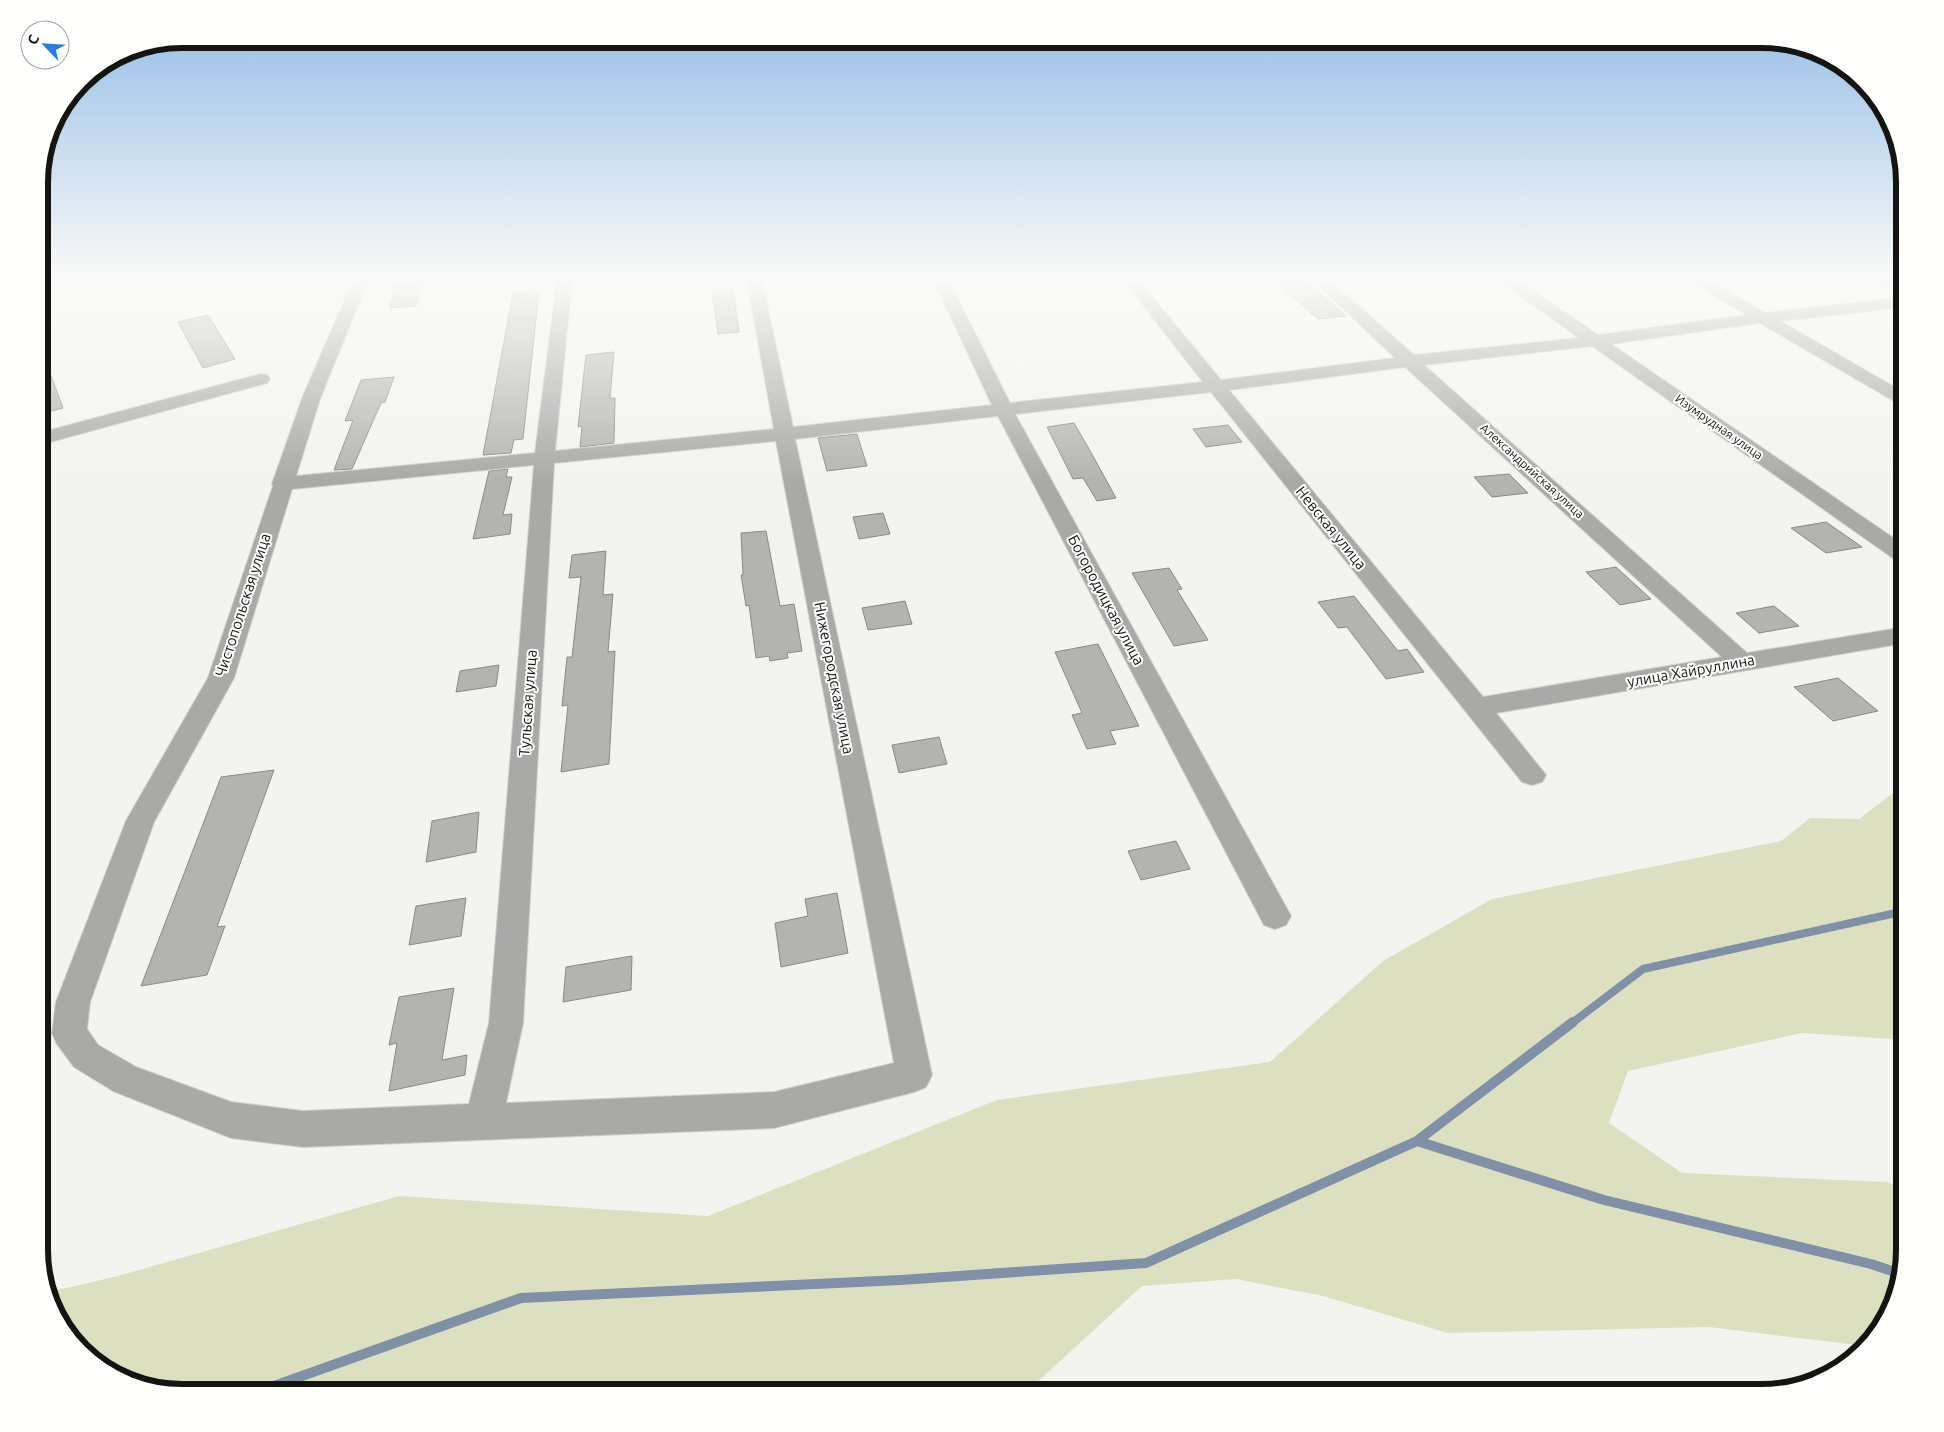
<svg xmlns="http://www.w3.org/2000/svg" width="1944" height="1432" viewBox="0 0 1944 1432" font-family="Ubuntu,sans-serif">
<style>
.green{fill:#dce0c1}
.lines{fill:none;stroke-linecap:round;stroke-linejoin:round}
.stream-far1{stroke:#8091a7;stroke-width:8}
.stream{stroke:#8091a7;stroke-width:10}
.building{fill:#b3b4b0;stroke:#898a87}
.minor-casing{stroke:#cfd0cd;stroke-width:2}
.minor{fill:#a9aaa8;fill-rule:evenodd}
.labels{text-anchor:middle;stroke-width:4;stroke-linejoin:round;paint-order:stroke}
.far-street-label{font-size:12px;fill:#141413;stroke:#fffffe}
.street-label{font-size:15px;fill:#141413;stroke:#fffffe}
.rim{fill:none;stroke:#141413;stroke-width:6}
</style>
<rect width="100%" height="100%" fill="#f3f4f0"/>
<path class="green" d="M1905,784V1040L1802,1033L1628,1071L1609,1123L1682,1173L1886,1182L1905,1189C1905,1241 1910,1309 1865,1346L1709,1327L1448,1333L1323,1296L1236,1279L1142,1286L1035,1384L1030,1393H181L136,1386L95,1364L58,1322L49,1292L118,1276L399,1196L708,1216L997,1100L1270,1062L1383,961L1492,899L1781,841L1810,818L1859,819Z"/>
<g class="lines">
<path class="stream-far1" d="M1572,1023L1643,969L1905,911"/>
<path class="stream" d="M1417,1141L1604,1200L1871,1264L1901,1274
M254,1393L521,1298L901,1280L1146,1263L1417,1141L1573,1022"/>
</g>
<path class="building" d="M1276,281H1306L1346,316L1318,319Z
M422,282L416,306L389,308L396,284Z
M733,289L739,332L718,334L712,291Z
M539,291L523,439L514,440L511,453L483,455L513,293Z
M208,315L235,359L203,368L178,322Z
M39,349H41L63,408L39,414Z
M614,352L610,398H615L614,443L580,447L582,426L578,427L586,355Z
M394,377L385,402L381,403L352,469L334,470L353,420L345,421L361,380Z
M1074,423L1088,447L1116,498L1097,501L1083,478L1073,479L1047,427Z
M1228,425L1242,442L1206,447L1193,429Z
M857,434L867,466L827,471L818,438Z
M508,469L506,477H512L503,515L512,514L510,534L473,539L489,471Z
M1509,474L1528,493L1492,497L1474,477Z
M883,513L890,534L859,539L853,517Z
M1826,522L1862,547L1826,553L1791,528Z
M766,531L780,606L794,604L802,651L787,653L788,658L770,661L769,656L756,658L749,605L746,606L741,575H743L741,533Z
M606,551L603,595L613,594L608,652L615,651L609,764L561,772L568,705L562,706L567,657H572L581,577L569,578L572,555Z
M1616,567L1651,599L1620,605L1586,572Z
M1169,568L1182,589L1177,590L1208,640L1174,646L1132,573Z
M1354,596L1398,651L1407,649L1424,672L1386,679L1347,627L1338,628L1318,602Z
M905,601L912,624L868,630L862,608Z
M1774,606L1799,626L1759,633L1736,613Z
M1098,644L1139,726L1110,731L1116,744L1087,749L1072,715L1082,713L1055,652Z
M499,665L496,686L456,692L460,671Z
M1838,678L1878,711L1833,721L1794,687Z
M939,737L947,764L899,773L892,745Z
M274,770L217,927L225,926L207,975L141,986L221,777Z
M479,812L476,852L426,862L432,821Z
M1176,841L1190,869L1141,880L1128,851Z
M837,893L848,953L781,967L775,923L808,916L805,899Z
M466,898L461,936L409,945L416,906Z
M632,956L631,990L563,1002L566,967Z
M454,988L442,1060L467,1055L465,1075L389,1091L397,1043L389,1045L399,997Z"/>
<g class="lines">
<defs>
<path id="minor" d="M353,281H368L321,396L296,476L535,453L557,281H572L555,451L774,429L747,281H762L793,427L992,405L934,281H949L1010,403L1203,382L1124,281H1139L1221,380L1395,358L1314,281H1330L1414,355L1579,338L1504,284L1502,281H1519L1598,335L1747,315L1694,284L1692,281H1710L1766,313L1905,297V307L1780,321L1905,393V406L1899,404L1760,323L1611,344L1905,546V563L1897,561L1592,346L1424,365L1747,653L1905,627V643L1496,713L1546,775L1542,782L1532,785L1522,782L1211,392L1015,414L1286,907L1291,916L1286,925L1275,929L1264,925L998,416L795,439L932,1075L926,1087L914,1092L774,1128L303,1147L231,1138L113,1091L74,1067L57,1044L52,1033L56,1002L126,821L208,678L273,486L272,484L303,396ZM1405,367L1722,657L1483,697L1229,390ZM776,441L894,1063L774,1092L506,1103L523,1023L554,463ZM534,465L489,1023L469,1104L303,1111L231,1102L136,1067L98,1045L87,1029L90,1002L154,822L234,678L292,489Z
M1877,281H1896L1905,285V296L1880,284Z
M261,374L267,375L270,379L267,383L39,445V433Z"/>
</defs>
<use href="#minor" class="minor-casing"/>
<use href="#minor" class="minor"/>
</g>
<linearGradient id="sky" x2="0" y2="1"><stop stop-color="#91bbe7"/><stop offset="0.58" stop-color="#fafaf8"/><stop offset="1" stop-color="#fafaf8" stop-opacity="0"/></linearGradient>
<rect width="1944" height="481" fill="url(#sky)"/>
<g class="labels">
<g class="far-street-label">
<text transform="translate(1719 427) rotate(35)" y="4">Изумрудная улица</text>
<text transform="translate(1532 471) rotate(42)" y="4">Александрийская улица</text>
</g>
<g class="street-label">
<text transform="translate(1331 528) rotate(51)" y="5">Невская улица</text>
<text transform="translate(1106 600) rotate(62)" y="5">Богородицкая улица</text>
<text transform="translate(243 605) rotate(-72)" y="5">Чистопольская улица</text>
<text transform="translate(1691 671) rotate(-10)" y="5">улица Хайруллина</text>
<text transform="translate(834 678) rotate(79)" y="5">Нижегородская улица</text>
<text transform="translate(528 703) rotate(-86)" y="5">Тульская улица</text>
</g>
</g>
<path d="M0 0H1944V1432H0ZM182 48H1762A134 134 0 0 1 1896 182V1250A134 134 0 0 1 1762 1384H182A134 134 0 0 1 48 1250V182A134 134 0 0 1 182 48Z" fill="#fffffe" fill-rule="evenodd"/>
<path class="rim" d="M182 48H1762A134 134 0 0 1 1896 182V1250A134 134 0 0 1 1762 1384H182A134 134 0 0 1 48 1250V182A134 134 0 0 1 182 48Z"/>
<g transform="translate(45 45) rotate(295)"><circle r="24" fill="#fffffe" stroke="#a1a1a0"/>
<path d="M0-4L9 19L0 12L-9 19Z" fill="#277de7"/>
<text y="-8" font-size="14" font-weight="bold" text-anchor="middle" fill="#141413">С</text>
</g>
</svg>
